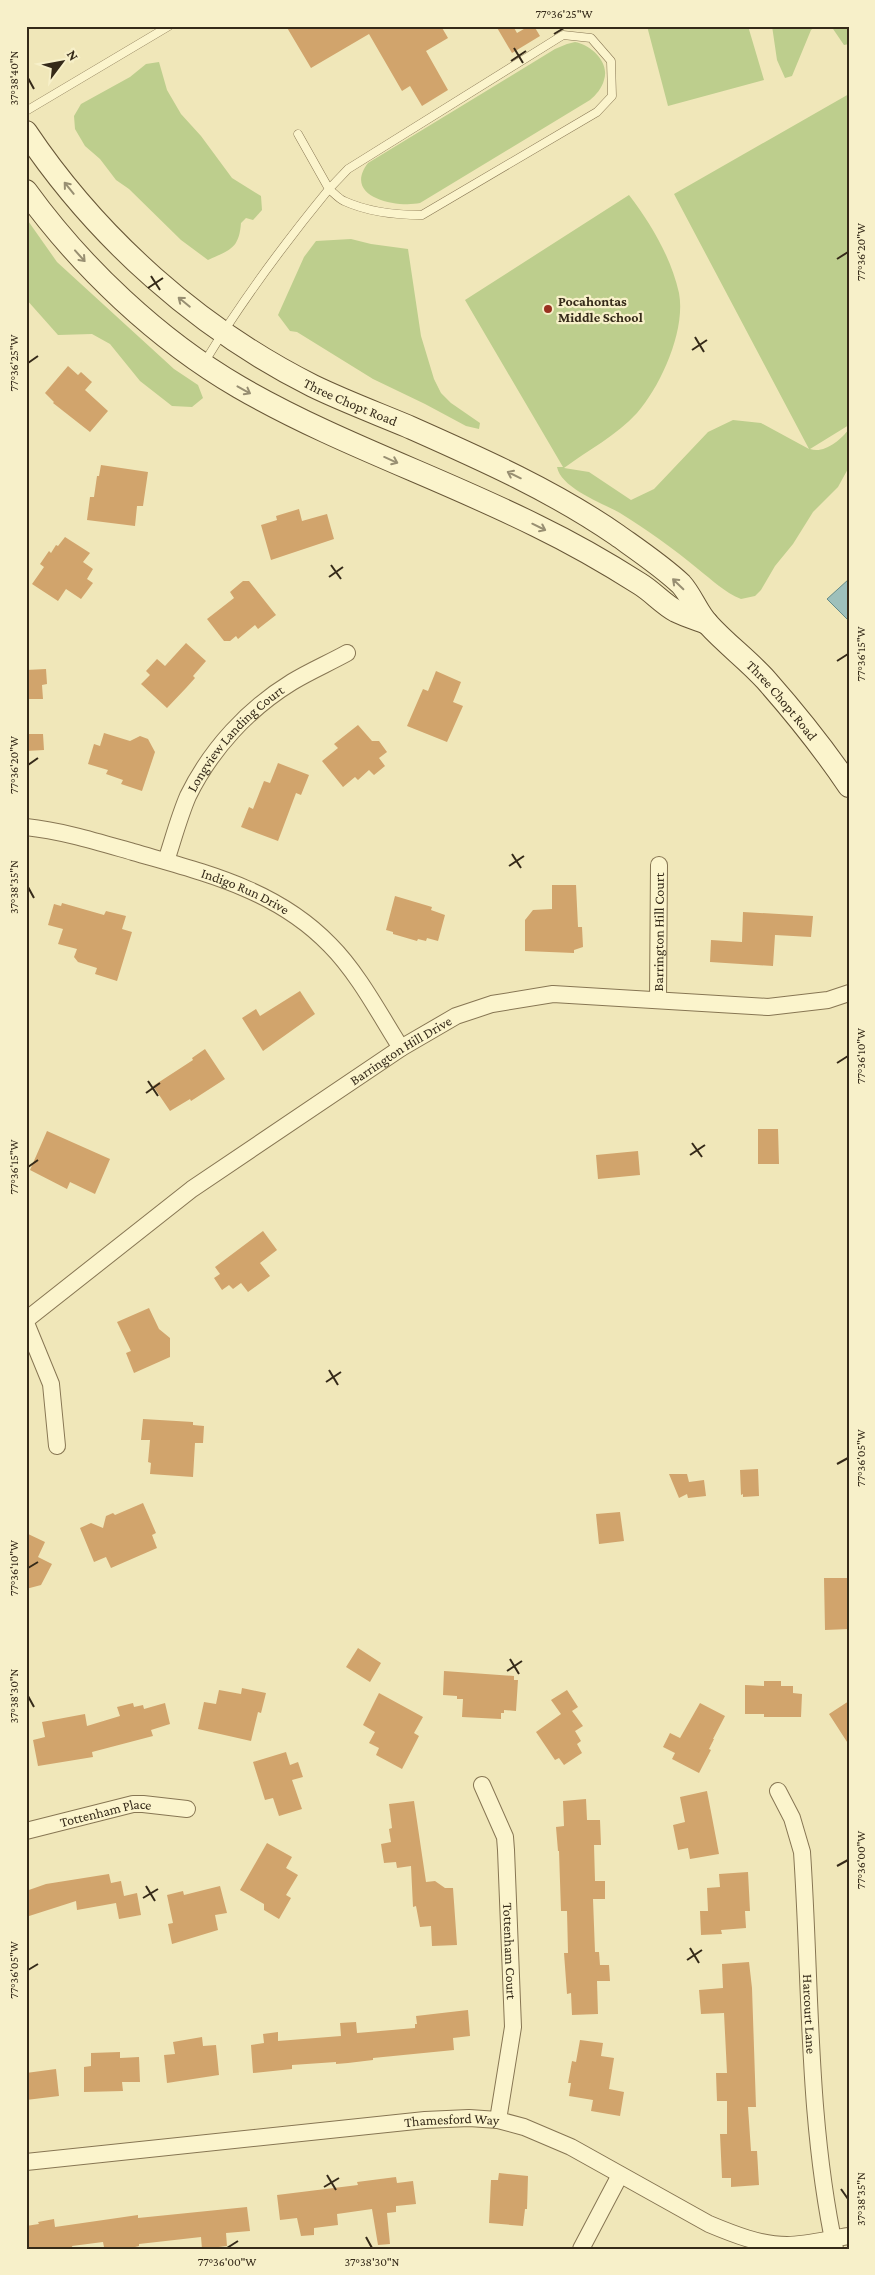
<svg xmlns="http://www.w3.org/2000/svg" width="875" height="2275" viewBox="0 0 875 2275" font-family="'Crimson Pro',serif">
<style>
.green{fill:#bdce8d}
.water{fill:#9ec0bb;stroke:#668d89}
.building{fill:#d1a46c}
.lines{fill:none;stroke-linecap:round;stroke-linejoin:round}
.lane-casing{stroke:#877653;stroke-width:9}
.street-casing{stroke:#877653;stroke-width:18}
.secondary-casing{stroke:#685737;stroke-width:24}
.lane{stroke:#fbf4cc;stroke-width:8}
.street{stroke:#fbf4cc;stroke-width:16}
.secondary{stroke:#fbf4cc;stroke-width:22}
.oneway{stroke:#988f72}
.ticks{fill:none;stroke:#352a19;stroke-width:2}
.poi-dot{fill:#993120;stroke:#f7f0c9;stroke-width:2}
.labels{text-anchor:middle;stroke-width:4.5;stroke-linejoin:round;paint-order:stroke}
.poi-label{font-size:14px;font-weight:bold;fill:#352a19;stroke:#f7f0c9;text-anchor:start}
.street-label{font-size:14px;fill:#352a19;stroke:#f7f0c9}
.neatline{fill:none;stroke:#352a19;stroke-width:2}
.ticks-label{font-size:12px;text-anchor:middle;fill:#352a19}
</style>
<rect width="100%" height="100%" fill="#f0e7b9"/>
<path class="green" d="M647,26H748L764,80L668,106Z
M772,26H816L811,30L792,76L785,78L777,60Z
M831,26H849V44L844,45Z
M575,42C591,45 610,62 604,80C602,88 596,95 590,100L420,203C396,208 342,197 368,163L555,49L567,44Z
M159,62L167,90L181,114L201,136L232,178L261,196L262,210L253,220L246,218L241,223C239,249 230,250 208,260L181,240L129,189L116,180L100,159L85,146L75,129L74,116L81,104L130,77L146,64Z
M849,94V425L810,449C824,454 841,440 849,429V467L838,487L813,512L793,544L775,566L761,590L755,596L741,599C724,592 712,580 698,569C674,549 646,529 620,513C602,503 561,488 557,467H563L465,300L629,195C651,224 671,257 679,293C686,330 661,386 637,413C616,436 588,450 564,468L589,472L631,500L654,489L708,432L733,420L761,423L809,449L674,194Z
M26,218L57,262L174,369L198,385L203,398L192,407L172,406L140,381L110,344L92,334L58,335L26,299Z
M351,239L371,244L408,249L421,336L434,379L441,393L451,403L480,423L479,429L466,426L425,404L373,379L297,332L290,331L278,315L304,257L316,241Z"/>
<path class="water" d="M849,579V621L827,599Z"/>
<path class="building" d="M286,26H441L448,38L426,51L448,90L422,106L410,86L402,91L369,34L311,68Z
M496,26H513L517,33L529,26H534L540,36L512,53Z
M68,366L78,375L81,372L92,382L85,390L108,411L90,432L53,403L54,402L45,393Z
M101,465L148,472L143,506H137L135,526L87,520L90,497H94L97,476H99Z
M299,509L302,521L327,514L334,539L271,560L261,525L277,520L276,516Z
M65,537L90,553L83,562L93,569L87,579L93,583L81,599L66,589L58,601L32,584L44,567L40,564L49,551L51,553L56,545L58,546Z
M243,581H249L276,615L258,629L255,625L238,639L236,636L230,641H224L207,619L234,598L230,592Z
M186,643L206,661L193,676L195,678L186,688L167,708L141,684L150,675L146,671L157,659L165,666Z
M46,669L47,684L42,685L43,699H26V670Z
M436,671L461,682L453,702L463,706L447,742L407,726L423,689L428,691Z
M358,725L372,741H379L387,752L379,758L385,766L374,775L369,770L358,780L355,777L343,787L322,761L338,748L334,744Z
M104,733L130,741L140,736L148,739L155,752L142,791L121,784L123,780L106,774L108,770L88,764L94,744L100,746Z
M26,734H43L44,750L26,751Z
M278,763L309,775L301,795L296,793L278,841L241,827L249,807L253,809L264,781L270,783Z
M552,885H576L578,927H582L583,947L574,950V953L525,951V920L533,910L552,909Z
M395,896L432,907L431,910L445,915L438,941L427,938L426,941L418,939L417,941L393,934V932L386,930Z
M62,903L104,915L106,911L126,916L122,929L132,932L117,981L95,974L97,968L78,962L74,957L77,949L58,944L63,929L48,925L54,904L61,906Z
M743,912L813,916L811,937L775,935L773,966L710,962L711,940L742,942Z
M300,991L315,1014L263,1051L242,1018L256,1009L260,1016Z
M205,1049L225,1079L191,1101L190,1099L170,1111L153,1086L193,1060L192,1058Z
M758,1129H778L779,1164H758Z
M47,1131L110,1159L95,1194L70,1182L67,1189L30,1170Z
M638,1151L640,1175L598,1179L596,1155Z
M263,1231L277,1250L260,1263L270,1276L248,1292L241,1283L233,1289L229,1285L222,1290L214,1278L220,1274L215,1267Z
M149,1308L159,1329L170,1338V1357L134,1373L126,1353L131,1351L117,1322Z
M143,1419L193,1422V1425L204,1426L203,1443H195L193,1477L150,1474L151,1463L148,1462L150,1440H141Z
M758,1469L759,1496L743,1497V1494L741,1495L740,1470Z
M669,1474H687L689,1482L704,1480L706,1496L688,1498L687,1494L679,1498Z
M143,1503L156,1533L152,1535L157,1548L111,1568L106,1557L94,1562L80,1528L91,1523L103,1528L106,1516L113,1513L115,1515Z
M620,1512L624,1541L599,1544L596,1514Z
M26,1533L45,1542L38,1557L52,1564L41,1585L26,1589Z
M824,1578H848L849,1629L825,1630Z
M358,1648L381,1663L370,1682L346,1667Z
M444,1671L514,1676V1680H518L516,1711L504,1710V1713H501V1719L462,1717L463,1699H457V1696L443,1695Z
M764,1681H781V1686H793V1693L802,1694L801,1717H764V1714H745V1685L764,1686Z
M242,1688L266,1693L261,1713L258,1712L251,1741L198,1729L204,1702L216,1704L219,1690L241,1694Z
M567,1690L578,1707L572,1711L583,1726L575,1731L581,1741L577,1744L582,1753L564,1765L559,1758L555,1760L536,1732L561,1714L551,1700Z
M379,1693L423,1717L414,1733L419,1736L402,1769L376,1755L379,1748L369,1743L375,1732L363,1725Z
M849,1701V1745L829,1714Z
M133,1703L134,1707L143,1705L144,1709L165,1703L170,1724L151,1730L153,1736L92,1752L93,1757L38,1766L33,1740L45,1737L42,1722L85,1714L87,1726L120,1716L117,1707Z
M700,1703L725,1716L713,1739H714L709,1749L711,1750L699,1773L672,1759L675,1753L663,1747L670,1733L680,1738Z
M286,1752L290,1765L298,1762L303,1777L292,1780L302,1809L279,1816L273,1798L265,1800L253,1762Z
M707,1791L719,1854L690,1859L688,1848L678,1850L673,1825L685,1822L680,1797Z
M586,1799L587,1820H600L601,1845H594L595,1881H605V1899H593L595,1952H599L600,1965H609L610,1981H597L598,2014L572,2015L571,1993L567,1994L564,1953H568L567,1911H561L559,1851H558L556,1827L564,1826L563,1801Z
M414,1801L426,1882L435,1881L445,1888H453L457,1945L432,1946L431,1926L420,1927L416,1906L413,1907L411,1866L397,1868L396,1862L384,1863L381,1844L391,1842L389,1829L392,1828L389,1804Z
M267,1843L292,1857L286,1868L298,1875L286,1895L291,1898L279,1919L264,1910V1904L240,1890Z
M748,1872L750,1911H745L746,1928L721,1930L722,1934L701,1935L700,1911H708L707,1888L720,1887L719,1874Z
M109,1874L111,1883L121,1881L124,1896L137,1893L141,1915L119,1919L116,1903L77,1910L76,1901L26,1917V1891L46,1884Z
M220,1886L227,1913L215,1915L218,1930L172,1944L168,1924L173,1923L167,1895L183,1891L184,1895Z
M749,1962L752,1988L756,2107H748L751,2151H757L759,2185L731,2187V2178H722L720,2134H727V2101H717L716,2073H727L724,2013L701,2014L699,1990L723,1988L722,1964Z
M468,2010L470,2036L453,2038L454,2050L373,2058V2060L348,2063L336,2064V2062L292,2065V2069L253,2073L251,2045L264,2043L263,2034L278,2032V2041L341,2036L340,2023L356,2022L357,2033L415,2028V2024H417L416,2016Z
M202,2037L203,2046L216,2045L219,2075L167,2083L164,2055L175,2054L173,2042Z
M580,2040L603,2043L601,2056L614,2058L609,2089L624,2092L620,2116L591,2111L593,2100L569,2096L571,2083H568L572,2061L576,2062Z
M120,2052V2058L139,2057L140,2082H122L123,2091L84,2092V2067L91,2066V2053Z
M56,2069L59,2096L26,2100V2073Z
M499,2173L528,2176L527,2209H525L523,2226L489,2223L491,2180H498Z
M396,2177L397,2183L413,2181L416,2204L396,2206V2212L387,2213L390,2244L378,2245L372,2209L337,2214L338,2225L314,2228V2235L301,2236L297,2218L280,2220L277,2195L358,2185L357,2182Z
M247,2207L250,2231L226,2233L227,2246L202,2249L201,2237L139,2244V2246L127,2249L104,2247L103,2242L72,2246L73,2249H26V2226L39,2224L38,2222L54,2219L55,2227L138,2215V2218Z"/>
<g class="lines">
<defs>
<path id="lane" d="M563,35L591,38L611,61L612,96L597,112L422,215C397,215 368,212 344,201C339,199 334,193 329,189L348,169Z
M26,111L169,26
M204,363C241,302 283,245 329,189L298,134"/>
<g id="street">
<path id="s1" d="M26,827C63,831 98,842 133,852C205,873 276,889 330,945C358,973 380,1015 401,1048"/>
<path id="s2" d="M166,861C173,840 179,817 188,796C211,749 248,709 292,682C310,671 329,663 347,653"/>
<path id="s3" d="M658,1000L659,865"/>
<path id="s4" d="M26,1320L192,1189L401,1048L456,1016L492,1004L553,994L768,1007L828,1000L849,993"/>
<path d="M26,1323L51,1384L57,1446"/>
<path id="s5" d="M482,1785L505,1837L506,1850L513,2027L498,2120"/>
<path id="s6" d="M778,1791L792,1818L802,1852C811,1984 807,2119 835,2249"/>
<path id="s7" d="M26,1831L133,1804H143L187,1809"/>
<path id="s8" d="M26,2162L425,2120L469,2118L498,2120L524,2127L571,2147L709,2224C733,2234 760,2245 787,2245C807,2245 829,2239 849,2236"/>
<path d="M581,2249L620,2175"/>
</g>
<g id="secondary">
<path id="s9" d="M26,132C97,238 199,329 313,386C344,401 376,413 407,426C479,458 552,490 617,535C638,550 662,566 681,584C692,596 697,613 708,624C726,644 748,660 766,680C796,714 824,749 849,786"/>
<path d="M26,191C81,267 158,340 239,387C334,442 439,477 537,526C572,543 607,563 640,584C653,592 663,604 676,611C686,616 697,619 707,623"/>
</g>
</defs>
<use href="#lane" class="lane-casing"/>
<use href="#street" class="street-casing"/>
<use href="#secondary" class="secondary-casing"/>
<use href="#lane" class="lane"/>
<use href="#street" class="street"/>
<use href="#secondary" class="secondary"/>
</g>
<defs><path id="oneway-shaft" d="M-6 0H5M1.5-3L5.5 0L1.5 3" fill="none" stroke-width="1.6" stroke-linecap="round" stroke-linejoin="round" transform="scale(1.25)"/></defs>
<g class="oneway">
<use href="#oneway-shaft" transform="translate(69 188) rotate(-129)"/>
<use href="#oneway-shaft" transform="translate(80 256) rotate(48)"/>
<use href="#oneway-shaft" transform="translate(184 302) rotate(-141)"/>
<use href="#oneway-shaft" transform="translate(244 390) rotate(29)"/>
<use href="#oneway-shaft" transform="translate(391 460) rotate(24)"/>
<use href="#oneway-shaft" transform="translate(514 475) rotate(-154)"/>
<use href="#oneway-shaft" transform="translate(539 527) rotate(26)"/>
<use href="#oneway-shaft" transform="translate(678 584) rotate(-136)"/>
</g>
<path class="ticks" d="M554,34L564,28M514,48L523,63M511,61L526,51M28,78L34,89M837,259L848,252M151,276L160,290M148,288L163,278M695,337L704,352M692,350L707,340M28,363L38,356M331,565L341,579M329,577L343,567M837,661L848,654M28,765L38,758M512,854L521,868M509,866L524,856M28,887L34,898M837,1063L848,1056M148,1081L158,1096M146,1093L160,1083M692,1143L702,1157M690,1155L705,1145M28,1167L38,1160M329,1370L338,1385M326,1382L341,1372M837,1464L848,1458M28,1568L38,1562M510,1659L519,1674M507,1671L522,1661M28,1696L34,1707M837,1866L848,1860M146,1886L155,1901M143,1898L158,1889M690,1948L699,1963M687,1960L702,1950M28,1970L38,1964M327,2175L336,2190M324,2187L339,2178M841,2189L848,2199M366,2237L372,2248M227,2248L238,2241"/>
<circle class="poi-dot" cx="548" cy="309" r="5"/>
<g class="labels">
<g class="poi-label">
<text x="558" y="306">Pocahontas<tspan x="558" dy="16">Middle School</tspan></text>
</g>
<g class="street-label">
<text dy="5" stroke="none"><textPath href="#s9" startOffset="428">Three Chopt Road</textPath></text>
<text dy="5" stroke="none"><textPath href="#s9" startOffset="962">Three Chopt Road</textPath></text>
<text dy="5" stroke="none"><textPath href="#s2" startOffset="144">Longview Landing Court</textPath></text>
<text dy="5" stroke="none"><textPath href="#s1" startOffset="229">Indigo Run Drive</textPath></text>
<text dy="5" stroke="none"><textPath href="#s3" startOffset="68">Barrington Hill Court</textPath></text>
<text dy="5" stroke="none"><textPath href="#s4" startOffset="462">Barrington Hill Drive</textPath></text>
<text dy="5" stroke="none"><textPath href="#s7" startOffset="82">Tottenham Place</textPath></text>
<text dy="5" stroke="none"><textPath href="#s5" startOffset="171">Tottenham Court</textPath></text>
<text dy="5" stroke="none"><textPath href="#s6" startOffset="228">Harcourt Lane</textPath></text>
<text dy="5" stroke="none"><textPath href="#s8" startOffset="428">Thamesford Way</textPath></text>
</g>
</g>
<rect width="875" height="2275" fill="none" stroke="#f7f0c9" stroke-width="55"/>
<g transform="translate(62 62) rotate(58)" stroke="#f7f0c9" stroke-width="4" paint-order="stroke">
<path d="M0-4L9 19L0 12L-9 19Z" fill="#352a19"/>
<text y="-8" font-size="14" font-weight="bold" text-anchor="middle" fill="#352a19">N</text>
</g>
<rect x="28" y="28" width="820" height="2220" class="neatline"/>
<g class="ticks-label">
<text x="564" y="18">77°36'25"W</text>
<text transform="translate(14 78) rotate(-90)" y="4">37°38'40"N</text>
<text transform="translate(861 252) rotate(-90)" y="4">77°36'20"W</text>
<text transform="translate(14 363) rotate(-90)" y="4">77°36'25"W</text>
<text transform="translate(861 654) rotate(-90)" y="4">77°36'15"W</text>
<text transform="translate(14 765) rotate(-90)" y="4">77°36'20"W</text>
<text transform="translate(14 887) rotate(-90)" y="4">37°38'35"N</text>
<text transform="translate(861 1056) rotate(-90)" y="4">77°36'10"W</text>
<text transform="translate(14 1167) rotate(-90)" y="4">77°36'15"W</text>
<text transform="translate(861 1458) rotate(-90)" y="4">77°36'05"W</text>
<text transform="translate(14 1568) rotate(-90)" y="4">77°36'10"W</text>
<text transform="translate(14 1696) rotate(-90)" y="4">37°38'30"N</text>
<text transform="translate(861 1860) rotate(-90)" y="4">77°36'00"W</text>
<text transform="translate(14 1970) rotate(-90)" y="4">77°36'05"W</text>
<text transform="translate(861 2199) rotate(-90)" y="4">37°38'35"N</text>
<text x="227" y="2266">77°36'00"W</text>
<text x="372" y="2266">37°38'30"N</text>
</g>
</svg>
